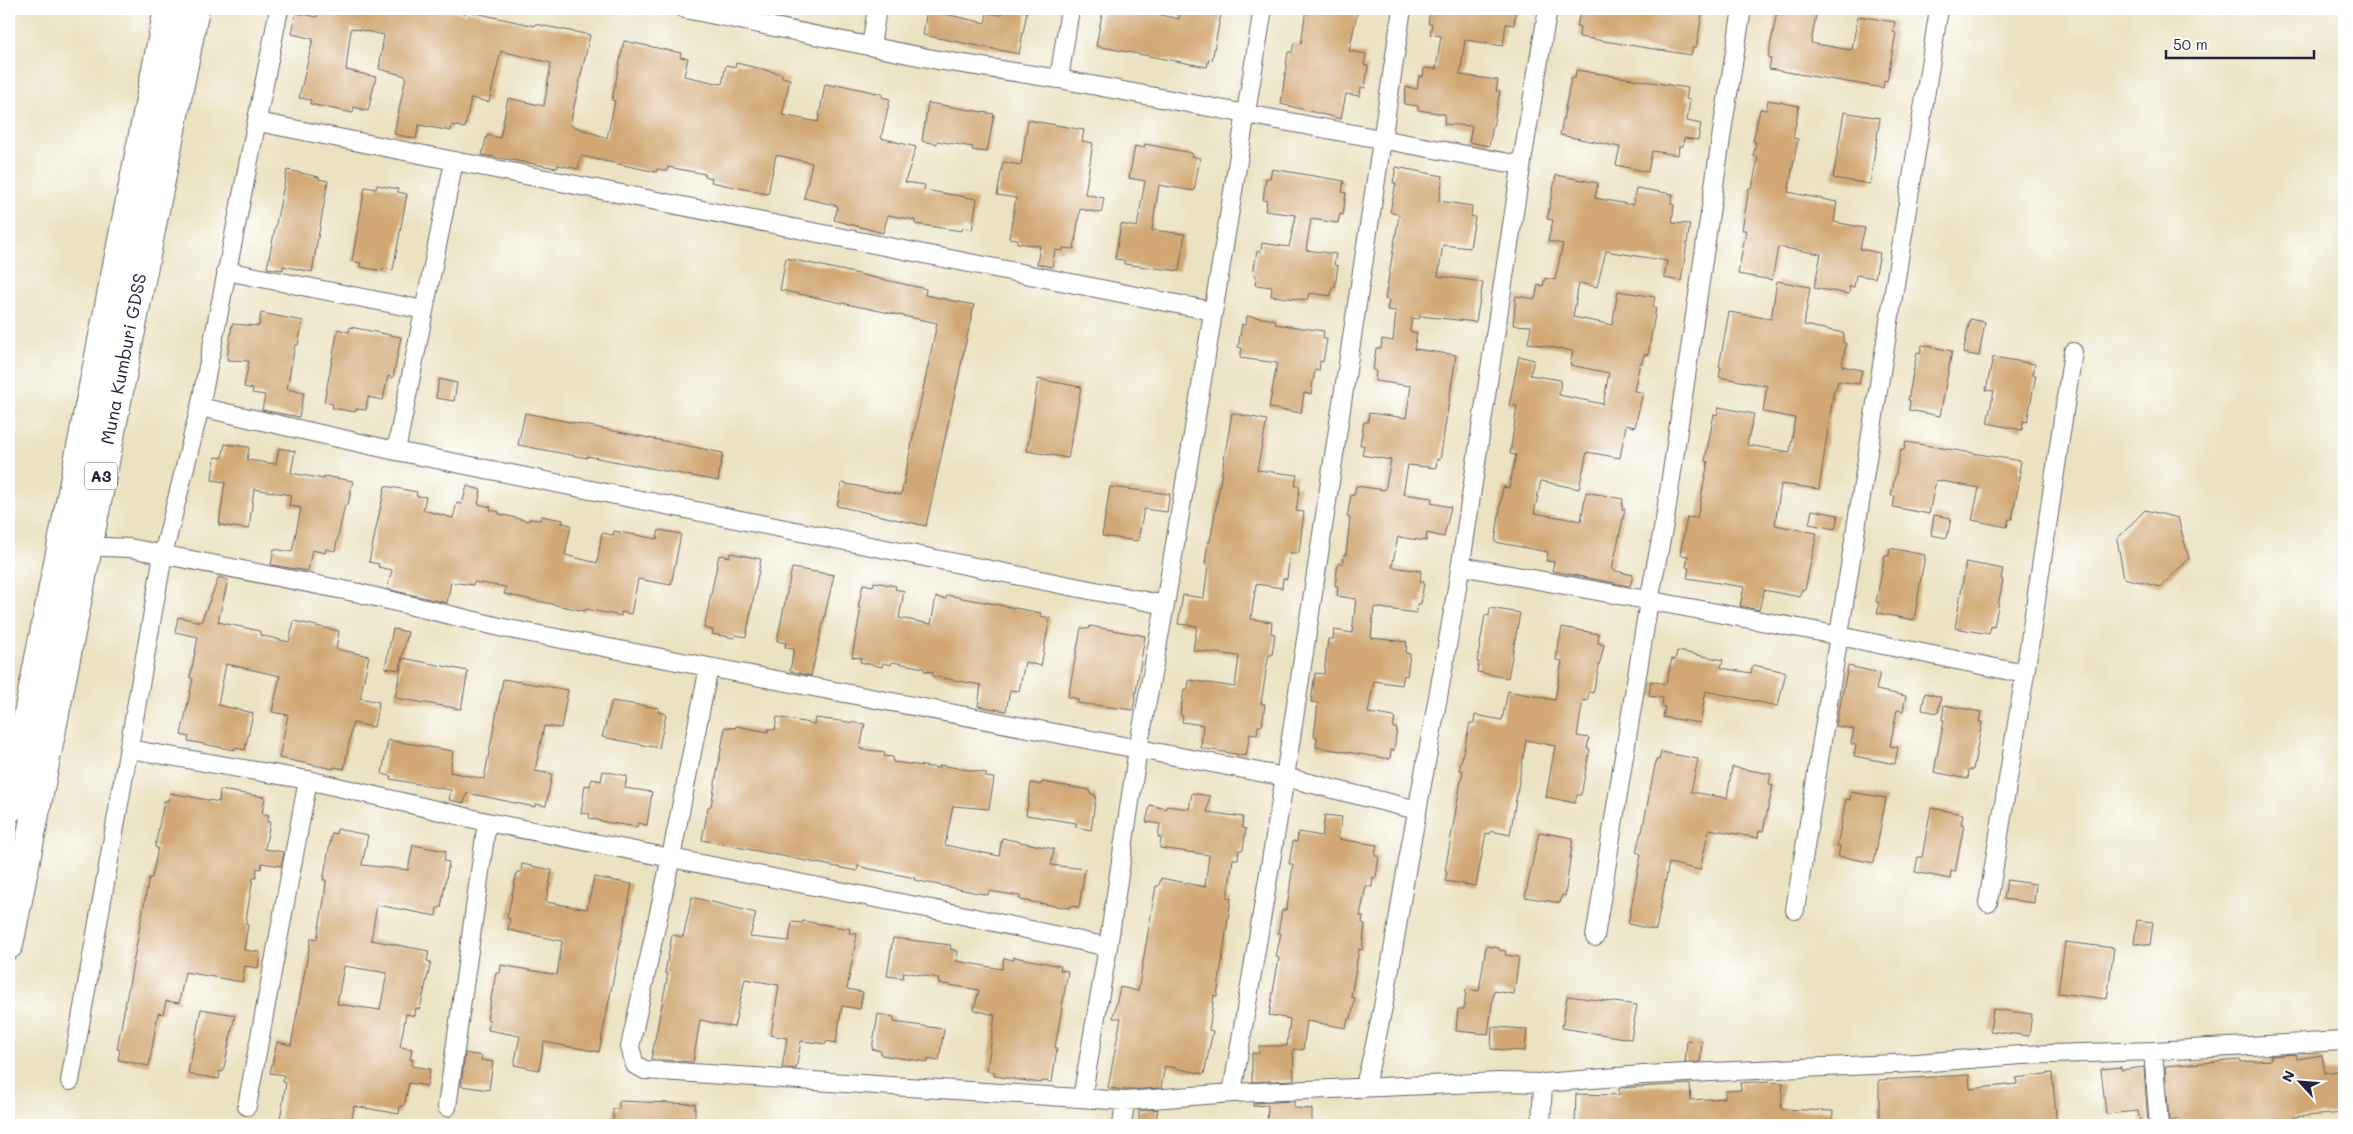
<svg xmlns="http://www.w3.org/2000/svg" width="2353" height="1134" viewBox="0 0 2353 1134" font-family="Mali,sans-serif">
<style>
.building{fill:#d1a875;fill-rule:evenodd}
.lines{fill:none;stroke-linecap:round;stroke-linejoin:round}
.minor-casing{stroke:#68656a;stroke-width:20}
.trunk-casing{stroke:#68656a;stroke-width:30}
.minor{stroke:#fff;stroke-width:18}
.trunk{stroke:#fff;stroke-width:28}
.labels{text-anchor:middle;stroke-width:4;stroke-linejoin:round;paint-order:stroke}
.shield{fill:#fff;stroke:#646476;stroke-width:1}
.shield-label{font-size:16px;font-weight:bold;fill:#22223b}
.street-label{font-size:18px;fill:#22223b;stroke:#fff}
</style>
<rect width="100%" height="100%" fill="#fff"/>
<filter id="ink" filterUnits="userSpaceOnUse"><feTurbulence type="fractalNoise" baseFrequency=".02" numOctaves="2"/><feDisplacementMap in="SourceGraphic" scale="10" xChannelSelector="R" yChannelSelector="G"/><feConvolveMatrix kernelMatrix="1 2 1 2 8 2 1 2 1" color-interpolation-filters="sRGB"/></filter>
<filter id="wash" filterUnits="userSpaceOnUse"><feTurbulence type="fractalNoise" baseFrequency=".0096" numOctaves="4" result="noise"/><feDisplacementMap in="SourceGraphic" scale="20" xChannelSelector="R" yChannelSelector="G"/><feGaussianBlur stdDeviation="1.12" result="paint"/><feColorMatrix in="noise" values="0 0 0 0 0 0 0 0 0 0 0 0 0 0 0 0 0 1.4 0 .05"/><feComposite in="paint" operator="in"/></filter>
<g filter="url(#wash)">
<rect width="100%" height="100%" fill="#ebe2c1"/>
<g id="blocks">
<path class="building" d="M319,9H444L465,14L466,11L535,26V24L590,35L570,125L607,138L615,101L612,100L624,41L681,53L680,57L688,58L684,76L722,84L726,65L735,67L736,63L782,74V77L790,79L782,115L818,122L825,84L836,86V84L882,94V97L890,99L881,138L916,147L905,182L925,185L924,190L977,199L972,230L963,228L962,231L915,224V220L888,215L883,233L834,220L838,206L804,198L812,163L776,155L768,194L711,182L712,178L704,176L705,174L668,167L667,171L657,169L656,172L581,156L578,169L558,165L557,168L482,155L487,135L500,138L508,98L544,106L551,63L501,51L489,102L471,98L465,128L452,125L451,131L419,125L416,139L394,134L406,76L379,69L384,35L351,28L346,70L376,77L368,111L354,107L353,113L310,104L311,100L299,98L313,39L292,34L296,13L317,17Z
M927,9H946L945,14L985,23L987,13L1001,15L1003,9H1024V11L1027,12L1019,54L923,35Z
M1103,9H1142V11L1179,19L1181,9H1222L1212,60L1209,59L1207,67L1096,46Z
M1306,9H1358L1349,51L1366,54L1364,65L1368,66L1365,88L1361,87L1360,96L1346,94L1341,119L1281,104L1288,52H1292L1294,43L1301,44Z
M1430,9H1516L1514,25L1506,24L1503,46L1465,40L1460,75L1498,80L1496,91H1500L1489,146L1469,142L1472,126L1444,124L1445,114L1418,110V106L1404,104L1406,87L1417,89L1419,76L1423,77L1424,68L1436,69L1441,36L1430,34L1432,24H1428Z
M1581,9H1703L1696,48L1693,47L1691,55L1579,37L1580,27L1577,26Z
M1781,9H1817L1811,43L1850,50L1852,49L1858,16L1895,22L1893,32L1896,33L1887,81L1884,80L1883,88L1769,69L1771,59L1768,58L1777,11L1780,12Z
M1576,70L1688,88L1686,99L1690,100L1687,121L1701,124L1698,140L1684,138L1683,146H1679L1678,155L1652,151L1648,172L1616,165L1620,147L1560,135L1571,78H1575Z
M1768,100L1799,106L1793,138L1798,139L1788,192L1837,202L1834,222L1865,228L1860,249L1880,253L1875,278L1856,275L1854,287L1850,286L1849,294L1814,288L1821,254L1778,247L1772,280L1738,274L1746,230H1742L1749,188H1752L1758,157L1753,156L1756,142L1753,141L1760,109L1766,110Z
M928,103L994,114L987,152L972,150L973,147L937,141V144L922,141Z
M1844,112L1880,118L1870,184L1833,178Z
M1028,120L1084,130L1082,141L1093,143L1085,194L1104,198L1101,213L1080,209L1074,249L1063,248V251L1055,250L1052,267L1037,264L1040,246L1017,243V239L1009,238L1016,198L997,195L1003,162L1021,165Z
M1145,144L1192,153V156L1200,158L1194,191L1159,185L1152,230L1185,234L1179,271L1124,264V260L1115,259L1121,224L1137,227L1145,181L1129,178L1135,146L1144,148Z
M1396,167L1443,176L1439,201L1472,206L1471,216L1475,217L1470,248L1443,245L1438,276L1483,282L1476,322L1420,316L1419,319L1412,318L1410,331L1417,333L1414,349L1456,355L1440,460L1437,459L1436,468L1408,465L1403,494L1432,498L1431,503L1451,507L1444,537L1427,533L1426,541L1398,537L1392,567L1421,571L1420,582H1424L1421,604H1417L1416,613L1374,607L1371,638L1407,642L1406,653L1410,654L1407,676L1404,675L1402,685L1374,681L1368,713L1395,717L1393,728H1397L1394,750H1391L1390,759L1316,747L1317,737L1314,736L1318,703L1311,702L1315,673L1324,674L1328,639H1333L1334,630L1352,633L1356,599L1337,596L1338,586H1335L1338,563L1343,564L1344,554L1346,555L1350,518L1347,517L1351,495H1354L1356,486L1385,490L1391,460L1362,455L1364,445H1360L1364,422H1368L1369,413L1406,418L1411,386L1375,381L1376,371L1373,370L1376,348H1381L1382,339L1393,341L1396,311L1387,310L1389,300L1385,299L1399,215L1390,212L1396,183H1393Z
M1272,169L1344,181L1342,192L1346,193L1343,215L1340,214L1338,223L1311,219L1306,250L1336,254L1334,265L1338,266L1335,287H1332L1331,296L1309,293L1307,300L1271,296L1272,287L1255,285L1256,275L1253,274L1257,251L1261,252L1262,243L1289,247L1296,215L1265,211L1267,201L1263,200L1266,178H1270Z
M287,170L319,177V179L328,181L312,272L283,266V270L267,268Z
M1556,175L1598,183L1595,198L1633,205L1636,188L1673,194L1671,204L1674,205L1672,223L1690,224L1681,281L1664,278L1667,261L1606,251L1597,287L1579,283L1573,317L1612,325L1618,291L1655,297L1653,307L1656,308L1648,355L1644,354L1642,363H1640L1634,391L1643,392L1635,427L1626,425L1620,458L1587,452L1579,489L1541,481L1534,513L1581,521L1586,492L1623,499L1622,509H1625L1612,570L1633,575L1630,586L1552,571L1554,562L1546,561L1548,552L1495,542L1503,487L1509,488L1516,455L1510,454L1517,406L1509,405L1519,356L1534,360L1530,375L1561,380L1559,395L1603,404L1609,373L1570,365L1573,351L1528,343L1531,326L1513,325L1516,296L1535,299L1538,285L1543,286L1545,278L1555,280L1563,244L1548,241L1553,220L1547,219Z
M377,185L398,189V192L407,194L393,270L383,268V271L360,267L361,263L352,261L365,187L376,189Z
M786,258L926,289L925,295L974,305L926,526L837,506L842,483L901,495L937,323L780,290Z
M1777,281L1810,287L1804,325L1844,333L1843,343H1846L1842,366L1862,370L1859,384L1838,381L1836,390H1834L1819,489L1781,484L1775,525L1817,533L1805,590L1802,589L1800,597L1764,590L1759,610L1740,606L1744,587L1687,578L1689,568L1686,567L1688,556L1680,555L1687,517L1697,518L1708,462L1705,461L1714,414L1717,415L1719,407L1754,414L1747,445L1790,452L1795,418L1763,412L1767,386L1719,377L1721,367H1719L1729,312L1771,319Z
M261,313L303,321L298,345H295L287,389L304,393L299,417L262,410L265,395L252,393L253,389L244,387L249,361L227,360L232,324L259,326Z
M1247,316L1276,320L1275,324L1324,331L1323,339H1327L1323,362L1320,361L1319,371L1315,370L1311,394L1304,393L1301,413L1269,408L1277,363L1240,358L1242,348L1238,347L1242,324L1246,325Z
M1970,319L1985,322L1979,356L1963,353Z
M350,327L401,337L393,378L388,376L383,400L368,397L366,410L356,409L355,412L332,408L333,404L324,402L338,329L349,332Z
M1922,345L1952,351L1940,416L1909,410L1910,400H1908L1917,352L1920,353Z
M1993,357L2035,364L2033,375H2036L2031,401L2027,422L2023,421L2022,430L1987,423L1994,391L1986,390Z
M439,379L457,383L454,401L436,398Z
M1038,379L1081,387L1068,458L1027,451Z
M525,413L723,453L718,481L587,456V458L518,445Z
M1232,413L1267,420L1257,470L1297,475L1295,486H1300L1296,511L1304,512L1299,553H1290L1287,579L1283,578L1282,588L1256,584L1251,619L1272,622L1271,633L1275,634L1272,655H1269L1267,664L1261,704H1265L1262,726H1258L1257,735L1250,734L1246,756L1201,748L1203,725L1182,722L1183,716L1180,715L1184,689H1188L1189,680L1235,687L1239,656L1193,650L1197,626L1178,624L1183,595L1204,598L1208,565L1205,564L1208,542H1210Z
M1906,442L2021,461L2019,472H2021L2012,519H2009L2007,527L1972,520L1979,488L1936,480L1929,514L1893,507L1895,496H1891L1901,449L1904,450Z
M225,444L249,447L247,460L276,464L279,448L295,451L291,473L324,479V476L353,481L348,505H345L335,551L326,549L325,553L312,550L308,571L271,565L274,549L292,552L301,508L289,506L291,495L254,489L249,529L219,525L225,482L212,480L215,457L222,458Z
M385,486L417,492L416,496L426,497L423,510L453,518L457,503L462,504L467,486L481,490L478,504L491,507L490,510L499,512V514L529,521V519L540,520L541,516L563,520L562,523L571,525L565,555L597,563L602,533L613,535L614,531L657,539L659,530L681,534L671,585L638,579L631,614L621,612V616L586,609L585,611L504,594L506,587L474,582L473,585L451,582L447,603L387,589L392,570L378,567L379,564L369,562Z
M1110,487L1170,494L1167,512L1144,509L1138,541L1102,536Z
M1812,510L1838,515L1835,529L1809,524Z
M2145,510L2178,518L2189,559L2160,587L2124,578L2117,539Z
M1934,515L1951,518L1947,538L1931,535Z
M1890,548L1925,555L1914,620L1877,613L1879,603L1876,602L1885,555L1889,556Z
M730,553L761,559L746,637L736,635L735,638L712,634L713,630L704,628L719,555L730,557Z
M1966,562L2003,569L2001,579L2003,580L1994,627L1991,626L1989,634L1955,628Z
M792,568L834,575L811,676L790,671L794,649L785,648L786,643L777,641Z
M219,577L228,580L218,622L260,631V635L289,642L294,621L339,631L336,649L369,656L360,698L379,702L374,727L353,723L344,769L334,767L333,769L279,758L288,715L272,712L280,676L226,664L218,705L253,713L245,750L235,748L234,750L188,741L189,737L181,735L193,679L190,678L198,637L175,632L178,617L201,622Z
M874,582L896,586L895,589L904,591L899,618L931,624L936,597L946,599L947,595L1041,613L1040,616L1050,618L1041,666L1025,662L1019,691L1010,690L1006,711L978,706L981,685L932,676L933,672L924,671V668L892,662L891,665L883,663L882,667L860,662L861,658L852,657L861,608H858L863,584L873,586Z
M1490,608L1520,613L1508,678L1477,672L1479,662H1477L1485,615L1489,616Z
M1090,626L1145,636L1133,710L1077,703L1078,699L1068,697L1081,628L1089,629Z
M1562,627L1599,634L1598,643L1604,645L1593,693L1589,692L1587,701L1583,700L1577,736L1589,738L1587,749H1590L1581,795H1577L1575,803L1546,797L1555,746L1526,740L1510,835L1491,831L1490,834L1486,833L1476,886L1445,881L1447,872L1445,871L1463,770H1459L1470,723H1474L1475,715L1502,720L1508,691L1555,700L1562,661L1556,660Z
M393,629L408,632L399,670L385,668Z
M1677,651L1723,660L1721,668L1751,673L1753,665L1786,672L1778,706L1706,691L1700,723L1663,717L1665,707L1662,706L1663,698L1649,696L1651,681L1666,684L1672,659L1675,660Z
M403,658L468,671L461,709L395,698Z
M1848,666L1880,673L1876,690L1906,696L1903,711L1897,710L1890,746L1898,747L1895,764L1854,756L1856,745L1851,744L1854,729L1836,726Z
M503,679L568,690L561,728L544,726L535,771L552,774L546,806L536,804L535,807L467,793L464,803L449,800L451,790L390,779L391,776L382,774L388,740L453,751L450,772L484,779Z
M1925,693L1941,697L1938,713L1922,710Z
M612,701L659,708L658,712L666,714L659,748L602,737Z
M1944,705L1981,712L1979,722H1982L1973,770L1969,769L1968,779L1934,772L1944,720H1942Z
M777,717L814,724L815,718L865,724L860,749L885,752L884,756L893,757V762L939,768L940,765L986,773V777L994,778L989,809L953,806L945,845L999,856L1002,838L1054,849L1051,865L1085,869L1079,907L1070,906L1069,908L1020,900V896L989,891L988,895L914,880L915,878L870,869L858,866L857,871L702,840L708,807L711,806L725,727L735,728L736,726L768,732V729L775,730Z
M1661,752L1698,759L1691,792L1727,798L1732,767L1771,774L1769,784L1773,785L1763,831H1759L1758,838L1709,829L1700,870L1669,863L1656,930L1628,924L1641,854L1636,852L1641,832H1642L1656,760H1659Z
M603,771L627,776L625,788L652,792L647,825L638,823L637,827L605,822L589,818L590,814L581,813L585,785L590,786L592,779L601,781Z
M1042,782L1090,790V794L1096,795L1091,830L1076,827V823L1026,815L1031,783L1041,785Z
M220,790L265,797L262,814L269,815L267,822H270L265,849L284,852L281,866L262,863L261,869L257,868L256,878H253L247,914L246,924L248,925L244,950L260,952L258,968L245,966L242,982L185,972L179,1003L166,1001L163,1014L158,1013L149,1066L118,1060L120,1050L117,1049L149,878H152L158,848L155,847L164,801H168L170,793L219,802Z
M1851,792L1886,798L1874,863L1838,856L1840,846H1837L1846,799L1850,800Z
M1192,793L1210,796L1207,812L1243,817L1242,828L1246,829L1243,850H1239L1238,859H1233L1227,898H1231L1217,996L1214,995L1209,1030L1213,1031L1204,1074L1165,1066L1161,1088L1126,1090L1108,1088L1121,1018H1113L1120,987L1138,991L1156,886H1159L1161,878L1205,887L1209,855L1160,848L1161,838L1158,837L1160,824L1146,822L1150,805L1166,809V806L1189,809Z
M1931,808L1963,814L1961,824L1964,825L1955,872L1951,871L1950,879L1915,872L1918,857H1922Z
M1325,815L1342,817L1338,839L1377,845L1375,856H1379L1376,878L1373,877L1372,887L1366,886L1360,916H1363L1362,923L1365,924L1362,950L1359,949L1351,997L1355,998L1351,1019H1348L1346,1028L1307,1021L1303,1050L1293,1049L1294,1080L1252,1082V1053H1259V1046H1287L1290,1019L1269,1015L1279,958L1276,957L1281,933H1278L1282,910H1286L1288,901L1293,864H1289L1293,841L1297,842L1298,832L1322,836Z
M337,829L368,835L362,865L408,870L413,845L446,851L444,861L449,862L441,908H437L436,916L377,905L371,940L429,951L427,961L431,962L420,1009L416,1008L415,1016L406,1014L400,1047L412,1049L410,1060L413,1059L412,1066L430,1069L427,1086L409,1083L404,1106H400L399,1114L354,1106L351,1125H279L286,1083L283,1082L284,1075L270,1073L277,1042L291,1045L311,938L317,939L325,894L326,880H323L332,833L336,834ZM344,966L387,973L380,1010L337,1004Z
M1539,832L1573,838L1565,896L1562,895L1560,903L1525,897Z
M522,864L552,870L546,902L587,909L594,877L632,884L599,1052L544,1042L539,1070L514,1065L520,1036L488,1030L490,1020L487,1019L496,973H500L501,965L557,975L562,941L508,930L510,919L507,918L517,872H521Z
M2007,880L2036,884L2034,903L2004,899Z
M692,897L756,913L750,937L789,941L792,922L802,923L803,921L850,929L849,933L857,934L847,989L863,992L860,1009L842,1006L836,1043L826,1041V1044L801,1041L796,1069L782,1068L787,1038L771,1035L779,985L745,979L734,1027L700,1020L693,1062L651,1059L668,974L665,973L672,935L683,937Z
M2137,920L2153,922L2150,945L2134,943Z
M893,938L951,945L950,949L958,951L956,961L1002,969L1004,958L1014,960V957L1061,966L1060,970L1068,971L1055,1048H1057L1052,1082L1042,1081L1041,1083L994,1076L995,1072L987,1071L995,1015L974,1010L979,990L938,983L939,978L904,972L903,978L887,976Z
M2065,942L2114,948L2107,999L2058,993Z
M1486,946L1499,948V950L1506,951L1505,955L1519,957L1514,994L1494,991L1488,1034L1456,1031L1458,1009H1464L1466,989L1479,991Z
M1567,996L1637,1005L1631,1039L1562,1028Z
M201,1009L235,1015L223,1072L220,1071L219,1079L188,1074Z
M1993,1009L2032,1014L2029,1036L1990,1031Z
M878,1014L894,1017V1022L944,1029L939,1061L928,1059V1062L881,1055V1051L872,1049Z
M1492,1027L1527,1029L1525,1051L1491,1049Z
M1687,1040L1702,1041L1700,1062L1685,1063Z
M465,1053L482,1056L481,1060L493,1062L489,1090L461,1086Z
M2296,1054L2297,1059L2322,1055L2325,1073L2344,1070V1113L2294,1117V1125H2180L2179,1119L2169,1121L2165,1066L2241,1060V1062L2271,1060L2270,1056Z
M2121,1067V1070L2144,1067L2148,1125H2141L2138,1111L2106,1114L2101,1069Z
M2052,1073L2057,1125H1879V1080L1969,1075L1970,1089L2017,1084L2016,1078Z
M1754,1082L1783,1083L1781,1109L1833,1111L1832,1125H1575L1576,1094L1619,1095V1088L1690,1084L1691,1100L1725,1098V1091L1741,1090L1740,1083Z
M619,1101L695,1104V1125H613V1109H619Z
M1294,1101V1108L1312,1109V1125H1267L1268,1105L1253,1106V1103Z
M1158,1109L1155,1125H1139V1111Z"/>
</g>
</g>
<g filter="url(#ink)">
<use href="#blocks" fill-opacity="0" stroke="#68656a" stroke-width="1"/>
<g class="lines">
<defs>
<path id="minor" d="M685,9L938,60L1059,79L1520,165
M871,46L877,9
M1059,79L1070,9
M258,122L1212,311
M226,271L424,310
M200,407L396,451L1165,605
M396,451L454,161
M78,546L130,548L359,593L504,628L1285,777L1417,810
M1461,566L1810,630L2025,674
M709,667L671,857L630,1047L635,1065L645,1070L1125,1101L1232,1093L1501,1082L1543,1083L1643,1075L1917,1063L2021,1055L2153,1051L2159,1125
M129,749L308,780L487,822L957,914L1108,947
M1988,903L2025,674L2073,352
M1795,910L1939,9
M1595,937L1649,601L1665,519L1723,125L1742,9
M2153,1051L2344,1041
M70,1081L163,555L200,407L279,9
M1364,1088C1388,1003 1397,915 1414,828C1430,740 1447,652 1461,563C1489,378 1515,193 1548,9
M1232,1093L1285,777L1402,9
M1082,1098L1108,947L1138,749L1165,605L1263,9
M247,1106L308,780
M447,1107L487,822
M1122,1125L1125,1101
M1541,1125L1543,1083"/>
<path id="trunk" d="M9,809L168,9
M9,945L195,9"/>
</defs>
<use href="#minor" class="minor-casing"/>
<use href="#trunk" class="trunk-casing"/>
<use href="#minor" class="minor"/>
<use href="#trunk" class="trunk"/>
</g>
</g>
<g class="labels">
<rect class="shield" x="85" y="462.5" width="32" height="27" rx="4"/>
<g class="shield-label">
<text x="101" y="482">A3</text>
</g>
<g class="street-label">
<text transform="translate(124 359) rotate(-79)" y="6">Muna Kumburi GDSS</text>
</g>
</g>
<rect width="2353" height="1134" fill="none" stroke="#fff" stroke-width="30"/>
<g transform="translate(2300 1082) rotate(296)" stroke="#ffffff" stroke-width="4" paint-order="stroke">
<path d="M0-4L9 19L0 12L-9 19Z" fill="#22223b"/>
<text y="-8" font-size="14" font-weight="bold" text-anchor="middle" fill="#22223b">N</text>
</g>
<path d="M2166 50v8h148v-8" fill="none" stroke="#22223b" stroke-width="2.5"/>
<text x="2173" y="50" font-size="15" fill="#22223b" stroke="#ffffff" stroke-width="4" paint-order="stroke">50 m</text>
</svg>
